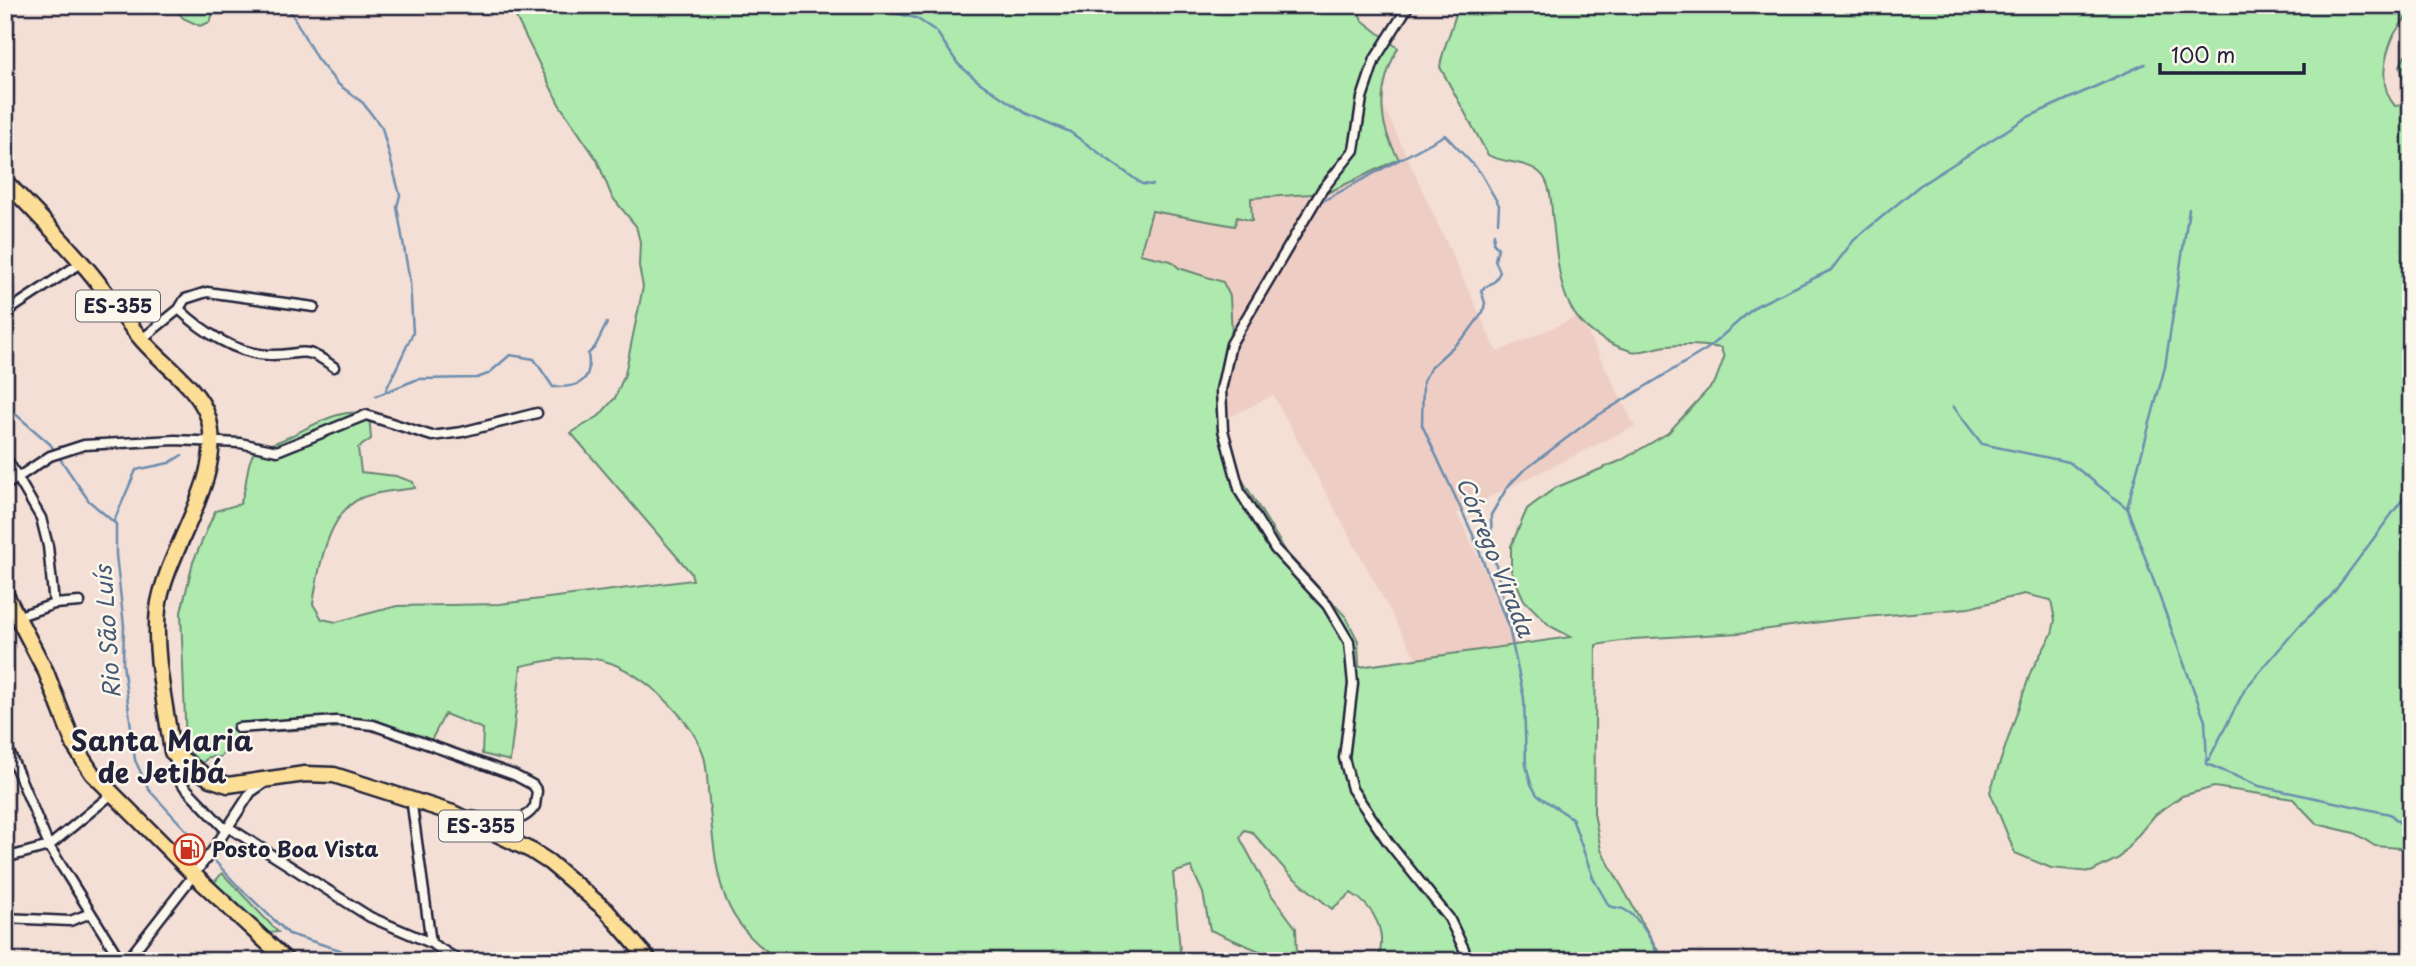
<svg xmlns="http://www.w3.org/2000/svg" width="2416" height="966" viewBox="0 0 2416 966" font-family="'Playpen Sans',sans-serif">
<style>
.built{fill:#eecec4}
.green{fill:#aee9ae;stroke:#688674;stroke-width:2}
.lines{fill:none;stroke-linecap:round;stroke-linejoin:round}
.stream{stroke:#6c8daf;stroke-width:2.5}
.minor-casing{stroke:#22223b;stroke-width:13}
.primary-casing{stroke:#22223b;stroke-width:19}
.minor{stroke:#fbf7ec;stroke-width:8}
.primary{stroke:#fdde96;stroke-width:14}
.labels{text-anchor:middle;stroke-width:5;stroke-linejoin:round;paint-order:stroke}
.shield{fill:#fbf7ec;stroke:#636270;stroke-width:2}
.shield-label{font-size:19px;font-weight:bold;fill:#22223b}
.poi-label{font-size:21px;font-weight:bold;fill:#22223b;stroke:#fbf7ec;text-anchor:start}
.water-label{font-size:23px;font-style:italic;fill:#475875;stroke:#fbf7ec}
.district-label{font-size:28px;font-weight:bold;fill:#22223b;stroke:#fbf7ec}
</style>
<rect width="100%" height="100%" fill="#f3dfd5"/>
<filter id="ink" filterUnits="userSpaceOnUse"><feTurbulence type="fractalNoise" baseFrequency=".0143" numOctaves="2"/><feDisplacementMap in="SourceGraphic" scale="14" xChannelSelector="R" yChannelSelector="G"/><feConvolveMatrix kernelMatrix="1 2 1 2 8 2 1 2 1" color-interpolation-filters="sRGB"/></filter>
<g filter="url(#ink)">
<path class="built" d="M1379,96L1497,352L1579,316L1635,426L1457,513L1526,657L1440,703L1273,395L1215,425L1111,209Z"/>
<path class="green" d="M173,5H216L210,22L200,26L183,18Z
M510,5H1356L1362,20L1398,48C1378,86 1376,122 1399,159L1327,193L1251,198L1252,221L1237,217L1235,226L1152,211L1140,254L1171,261L1179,268L1223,282L1230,296L1232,334L1223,386L1227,426L1238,473L1286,552L1346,617L1358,641L1359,667L1571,637L1550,626L1524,600L1511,571V546L1527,509L1555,488L1620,461L1668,433L1715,382L1724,358L1721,348C1703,345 1685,344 1667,346C1657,347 1640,354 1631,351C1560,330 1560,284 1553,221C1551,207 1552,192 1545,179C1534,160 1506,165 1488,155L1440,67C1443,45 1454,27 1458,5H2411C2410,17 2399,24 2394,35C2384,57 2378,86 2395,106L2410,104L2400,66L2411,43V849L2375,846L2354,833L2317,824L2293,799L2214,787L2182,796L2155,815L2119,858L2091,872L2051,868L2015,853L1990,792L2031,671L2052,634L2055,620L2051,600L2024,594L1969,608L1842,619L1740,633L1633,639L1596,645L1594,813L1601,850L1664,961H1378C1387,933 1376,908 1351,893L1332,909L1289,874L1252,832L1244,830L1240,838L1270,893L1296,928L1297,958L1278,959L1210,930L1203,893L1191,867L1173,873L1181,961H781C715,920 717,871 709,801C707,786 708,767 703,753C690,716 635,664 595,659C570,655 545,661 521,666L510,761L482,754L483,729L445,714L429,744L362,726L264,732L254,721L245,726L220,757H208L201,765L186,747L181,612L193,562L215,511L240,504C249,484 244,465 257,447C295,443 329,404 369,414L371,439L358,448L361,472L396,476L413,482L415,488C398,491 376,491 361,498C327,513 318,572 313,604L322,619L336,622L397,606L500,604L693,580L691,573L571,433L599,416L615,398L625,374L643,287L639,266L640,242L636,226L612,197L597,160L559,104Z
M222,873L278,932L269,933L214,883Z"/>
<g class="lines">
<path class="stream" d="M287,5L317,59L338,84L363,103L382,128L400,195L397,207L410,282L413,333L386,390
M862,5L916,18L936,31L958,64L979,82L1025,113L1070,132L1142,184L1153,185
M1323,201L1445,135L1480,172L1499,205L1498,222
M1494,234L1493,243L1498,248L1495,260L1500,272L1495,281L1481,290L1485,303L1483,312L1467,334L1431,367L1423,382L1422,425L1473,535L1508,626
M376,396L418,379L477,378L488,374L510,355L534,359L553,387C578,388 593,382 588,354L595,347L607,323
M5,405L50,444L89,501L116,524V555L124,626L123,663L135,760L149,790L238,886L289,934L340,950L360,961
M1953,406L1982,444L2069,462L2127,508L2205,721L2207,764
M2127,508L2165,367L2189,209
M114,521L136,470L169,463L182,455
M1510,632L1492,546L1491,515L1508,486L1523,471L1592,419L1707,349L1756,306L1831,270L1854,240L1919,186L2026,118L2145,64
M1510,633L1524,698L1526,765L1531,784L1537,795L1572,818L1593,878L1609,906C1614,908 1620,907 1625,910C1641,918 1654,944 1660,961
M2208,761L2245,689L2300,625L2331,596L2411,488
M2207,764L2259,786L2390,814L2402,825L2411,855"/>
<defs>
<path id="minor" d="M1409,5L1375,59L1362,98L1354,150L1322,190L1231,344L1221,390L1223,430L1240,492L1275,549L1327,605L1349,642L1353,684L1344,758L1352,789L1388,842L1449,918L1464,949L1466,961
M179,309L185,299L207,292L314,307
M5,313L82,262
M142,339L179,309C202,331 236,354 269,355C304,356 301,343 334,367
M5,456L41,518L48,546L54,604
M5,486L50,456L84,445L175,440L240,443L277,451L366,415L432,436L462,432L537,413
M5,621L54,604L80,602
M238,728L336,721L373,725L514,775L533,785L537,791L535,806C520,829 492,820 470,816
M5,742L49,846L121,961
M173,754L181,783L225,829
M411,798L431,943
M228,827L370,917L431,943L460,961
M5,858L49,846L112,794
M5,918L70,921L91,913
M132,961V954L213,850L251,792L266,782"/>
<path id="primary" d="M5,181C31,208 57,234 81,262C104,287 121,316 143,341C163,364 199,388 208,417C227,477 165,551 158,609C153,655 166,706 172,752L210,779L228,785L305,774L334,775L453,813L532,851L549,862L606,910L650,961
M5,593L46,672L75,747L92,773L193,874L287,961"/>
</defs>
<use href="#minor" class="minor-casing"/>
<use href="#primary" class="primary-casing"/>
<use href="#minor" class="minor"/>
<use href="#primary" class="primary"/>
</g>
</g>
<defs>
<symbol id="fuel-ring" viewBox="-11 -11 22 22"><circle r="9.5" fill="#fbf7ec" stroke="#c8321e" stroke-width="1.5"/><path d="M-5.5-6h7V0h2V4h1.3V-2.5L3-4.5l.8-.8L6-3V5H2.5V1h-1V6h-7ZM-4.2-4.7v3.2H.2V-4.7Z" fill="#c8321e"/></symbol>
</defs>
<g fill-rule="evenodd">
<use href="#fuel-ring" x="172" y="832" width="35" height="35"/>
</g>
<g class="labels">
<g class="shield">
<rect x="76" y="290.5" width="84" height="31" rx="5"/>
<rect x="439" y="810.5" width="84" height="31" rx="5"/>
</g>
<g class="shield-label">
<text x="118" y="313">ES-355</text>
<text x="481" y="833">ES-355</text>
</g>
<g class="poi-label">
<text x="212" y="857">Posto Boa Vista</text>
</g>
<g class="water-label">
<text transform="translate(1495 557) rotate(68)" y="8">Córrego Virada</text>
<text transform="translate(108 632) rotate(-94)" y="8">Rio São Luís</text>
</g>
<g class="district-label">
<text x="162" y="751">Santa Maria<tspan x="162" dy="32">de Jetibá</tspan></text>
</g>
</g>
<rect width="2416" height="966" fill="none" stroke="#fbf7ec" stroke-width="28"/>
<rect x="14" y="14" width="2388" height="938" fill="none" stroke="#22223b" stroke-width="2.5" filter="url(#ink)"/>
<path d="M2160 63v10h144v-10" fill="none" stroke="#22223b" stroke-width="3.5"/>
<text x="2171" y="63" font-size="21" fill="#22223b" stroke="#fbf7ec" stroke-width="5" paint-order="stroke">100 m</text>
</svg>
